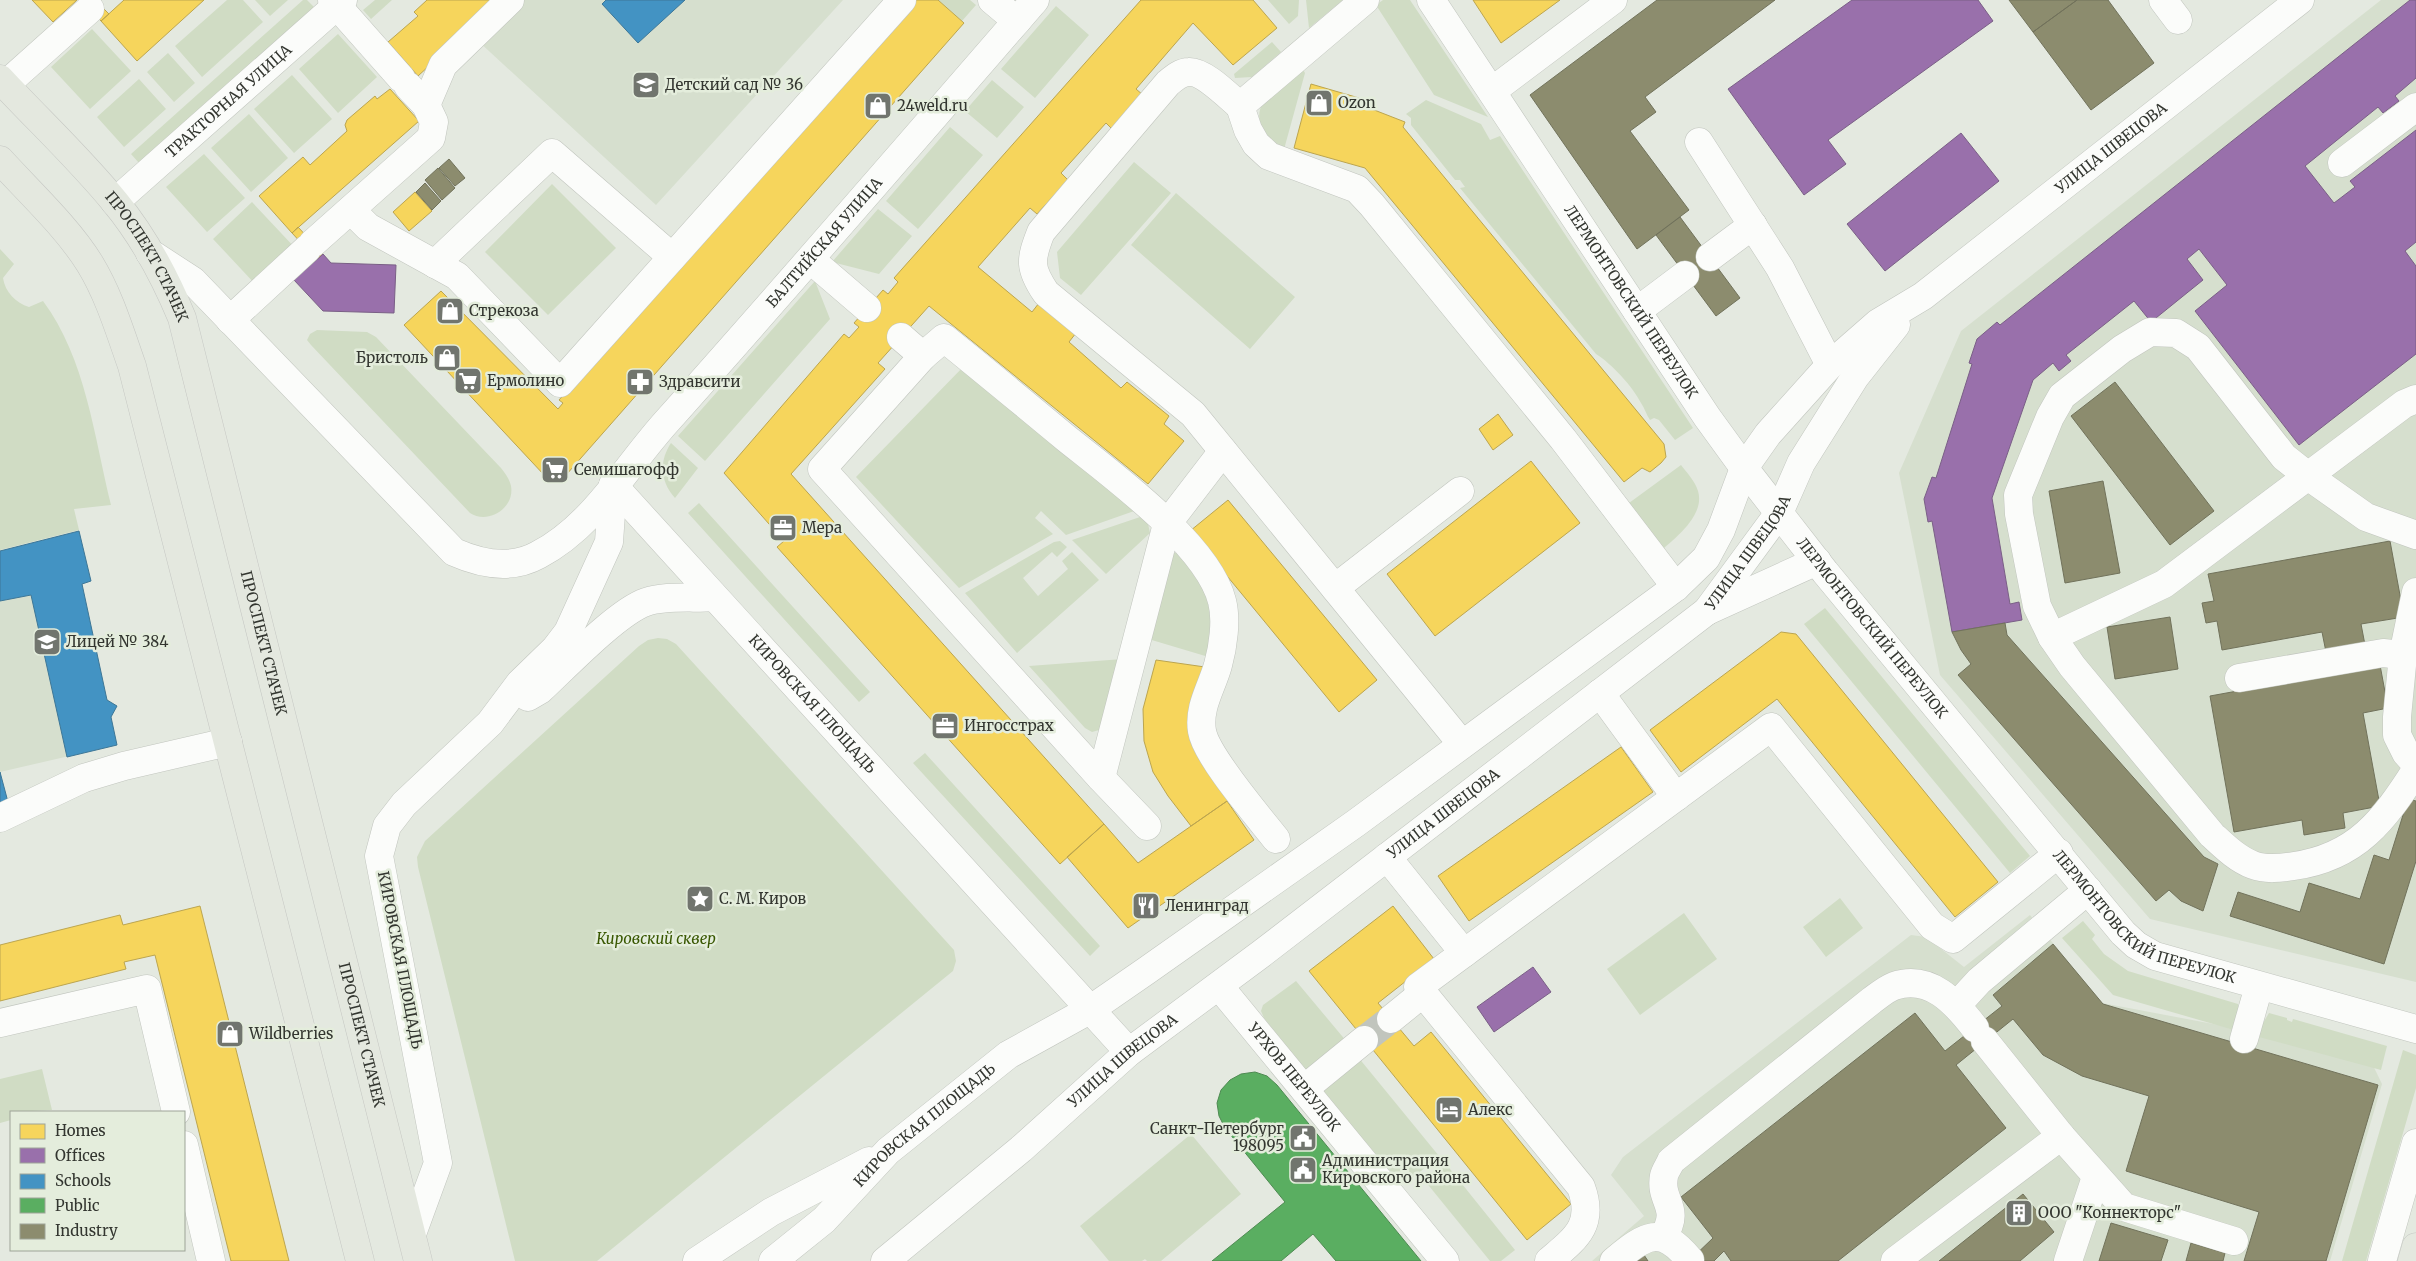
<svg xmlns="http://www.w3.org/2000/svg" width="2416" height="1261" viewBox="0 0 2416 1261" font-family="Merriweather,serif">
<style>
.built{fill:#d6dfce}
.green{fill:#d0dcc4}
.homes{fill:#f6d55c;stroke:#bca54f}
.offices{fill:#9970ab;stroke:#7a5f86}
.schools{fill:#4393c3;stroke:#3e7797}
.public{fill:#5aae61;stroke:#4e8a52}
.industry{fill:#8c8c6e;stroke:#71725b}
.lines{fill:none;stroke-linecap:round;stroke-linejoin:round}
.minor-tunnel{stroke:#c1c5bd;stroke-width:28;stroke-dasharray:28 14;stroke-linecap:butt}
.minor-casing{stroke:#c1c5be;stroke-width:29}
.major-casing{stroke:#c5c7c3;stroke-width:29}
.minor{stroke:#fbfcfa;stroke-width:28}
.major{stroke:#e4e8df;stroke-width:28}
.labels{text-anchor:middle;stroke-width:5;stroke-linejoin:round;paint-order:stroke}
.poi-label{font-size:15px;fill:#333630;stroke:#e4eddc;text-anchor:start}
.street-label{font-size:15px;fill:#333630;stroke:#e4eddc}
.park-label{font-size:15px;font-style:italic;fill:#385700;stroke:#e4eddc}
</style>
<rect width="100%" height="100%" fill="#e4e9e0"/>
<path class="built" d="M521,0H843L656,205L477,40Z
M2381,0H2416V982L2150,919L1940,675L1899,473L1961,331Z
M79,531L91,581L82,584L107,699L117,706L111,717L117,745L0,772V551Z
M2030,915L2102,1003L2367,1053L2382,1084L2330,1261H1592L1644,1216L1611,1175L1623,1157L1911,935L1926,937L1964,967Z"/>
<path class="green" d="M227,0H243L263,22L202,77L175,46Z
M255,0H288L270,16Z
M303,0H307L314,7L139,163L131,154Z
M375,0H392L371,19L363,10Z
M938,0H970L976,5L962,21Z
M1268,0H1299L1298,16L1289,24Z
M1306,0H1343L1309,28Z
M1383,0H1410L1488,117L1434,95L1376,5Z
M1056,6L1089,35L1035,98L1001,69Z
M92,29L131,71L90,109L51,67Z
M338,34L377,77L338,113L299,69Z
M1272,42L1281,52L1252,77L1235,78L1234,74Z
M168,53L195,83L174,102L147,72Z
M1302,68L1305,73L1283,153C1267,144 1252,120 1263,103Z
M292,75L332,119L294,153L254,109Z
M139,79L166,109L124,147L97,117Z
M992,80L1024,107L997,138L965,111Z
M1426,100L1481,124L1490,140L1500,136L1693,428L1675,440L1659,420L1654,418L1650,420C1646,414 1645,409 1641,403C1633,387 1612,364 1596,354L1460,188L1465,187L1460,180H1455L1411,125V118L1406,114Z
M249,114L288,158L251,192L211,148Z
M950,127L983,155L918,229L886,201Z
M204,154L245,198L207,232L166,187Z
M1134,162L1171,193L1081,295L1060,278L1057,252Z
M552,184L616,248L548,315L485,252Z
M1176,193L1295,297L1250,349L1131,245Z
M252,202L297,250L257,286L213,239Z
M878,209L912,236L879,274L832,262Z
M0,249L14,264L3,278C5,292 16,303 29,307L43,301C86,359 94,436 111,505L74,509L79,530L0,550Z
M815,281L830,319L705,461L678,436Z
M317,330L367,332L376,337L501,468C505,473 510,480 511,486C515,508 488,525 470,513L311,345L307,340L310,334Z
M964,366L1137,510L1066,535L1041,511L1035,518L1053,534L959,588L856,477Z
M671,443L698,468L675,498C660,482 659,461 671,443Z
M1681,465C1687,473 1695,481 1698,491C1705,514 1678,536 1663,549L1629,503Z
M699,503L870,692L859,702L688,513Z
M1143,516L1148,524L1150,533L1106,574L1072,540Z
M1060,541L1067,547L1057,557L1052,552L1023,578L1038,596L1068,569L1062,561L1072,552L1099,580L1017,653L965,593L1054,542Z
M1173,553H1177L1215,597L1212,658L1145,638Z
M1825,608L2030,856L2010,873L1804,624Z
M658,638L667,639L676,644L954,950L956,961L953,971L597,1261H515L418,867L417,857L425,841L639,646L648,640Z
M1123,659L1104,724L1099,730L1092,732L1085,728L1029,666Z
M925,753L1100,946L1090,956L913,763Z
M1840,898L1863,928L1826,957L1803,927Z
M1684,913L1717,959L1640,1015L1607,969Z
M2083,921L2095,935L2092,939L2104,954L2128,971L2238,1004V1015L2234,1030L2113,995L2062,938Z
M1296,981L1347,1042L1308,1074L1264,1018L1261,1011L1263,1005Z
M2269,1013L2287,1018V1020L2292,1022L2293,1019L2387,1046L2381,1070L2259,1037L2263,1023Z
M2403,1050L2416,1055V1088L2366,1261H2342Z
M1358,1057L1439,1156L1409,1181H1399L1325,1095L1323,1090Z
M42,1069L52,1110L11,1112V1120L0,1123V1079Z
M1191,1134L1241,1194L1161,1261H1147L1145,1259L1142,1261H1109L1080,1226Z
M1446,1164L1515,1250L1501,1261H1490L1425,1181Z"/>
<path class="homes" d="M32,0H77L53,22Z
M81,0H95L109,14L101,21Z
M124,0H204L137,61L101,21Z
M427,0H494L455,42L418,76L388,42L418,16L414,12Z
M914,0H938L964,23L566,475L545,476L404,325L441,291L558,409L563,403L559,400Z
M1141,0H1253L1277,28L1233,65L1193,23L1136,89L1143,95L1113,130L1106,123L1061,173L1068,180L1037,214L1030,208L978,267L1032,312L1039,303L1076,333L1069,342L1121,388L1127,382L1169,416L1164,424L1184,441L1148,484L929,306L878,363L885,369L791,474L1104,824L1060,864L777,547L784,541L724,473L844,334L849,338L859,327L854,323L883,290L888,294L898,282L894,278Z
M1473,0H1560L1501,43Z
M1311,84L1366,100L1364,106L1405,122L1403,127L1664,444L1666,457L1661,463L1650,472L1642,468L1624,482L1365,168L1294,148Z
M390,89L419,121L292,233L259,196L303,157L310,165L347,131L345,125L347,120L375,96L377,99Z
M415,192L432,211L409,231L393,212Z
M298,227L323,254L317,260L292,233Z
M1498,414L1513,435L1493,450L1479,429Z
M1531,461L1580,523L1435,636L1387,574Z
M1228,500L1377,680L1339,712L1190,531Z
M1781,632L1796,634L1998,882L1955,917L1777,699L1681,772L1650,730Z
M1156,660L1205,667L1207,764L1233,797L1191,826L1168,796L1153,772L1144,741L1143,709Z
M1621,747L1653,792L1469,921L1438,876Z
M1227,801L1254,840L1128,928L1067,857L1104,824L1138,863Z
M200,906L289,1261H231L155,955L124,962L126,969L0,1001V945L120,915L123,925Z
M1393,906L1434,959L1378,1003L1414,1046L1431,1032L1571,1204L1527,1240L1309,971Z"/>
<path class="offices" d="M1852,0H1978L1993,21L1828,140L1846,164L1804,195L1728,89Z
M2410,0H2416V78L2395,96L2399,101L2383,113L2378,107L2305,166L2334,203L2355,187L2350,181L2416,130V242L2405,251L2416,266V354L2299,445L2195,311L2227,285L2199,249L2187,259L2203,280L2151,322L2134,301L2066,355L2071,361L2059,371L2053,363L2033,380L1992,498L2010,604L2019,602L2022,620L1952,632L1932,521L1928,522L1924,499L1932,477L1936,478L1972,364L1969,363L1977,339L1997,322L2000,325Z
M1961,133L1999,181L1885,271L1847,224Z
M323,254L331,263L396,265L394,313L323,311L294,280Z
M1533,967L1551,992L1494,1032L1477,1007Z"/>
<path class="schools" d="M606,0H685L638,43L602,4Z
M79,531L91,581L82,584L107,700L117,706L111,717L117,745L67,757L31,595L0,601V551Z
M0,772L8,802L0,805Z"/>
<path class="public" d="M1255,1072L1267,1076L1277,1085L1421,1261H1336L1313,1234L1281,1261H1212L1285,1202L1225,1128L1219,1116L1217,1103L1221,1090L1230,1080L1241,1074Z"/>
<path class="industry" d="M1657,0H1775L1645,97L1656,112L1630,131L1689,210L1637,249L1530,95Z
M2009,0H2077L2033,32Z
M2077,0H2108L2154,63L2091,110L2033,32Z
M449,159L465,178L455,186L439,168Z
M438,168L455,188L442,200L425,180Z
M425,183L441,201L432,210L416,192Z
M1680,217L1740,298L1716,316L1656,235Z
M2115,382L2214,511L2170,545L2071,416Z
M2103,481L2120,573L2065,583L2049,491Z
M2390,541L2404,617L2361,624L2365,645L2326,652L2322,632L2222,650L2217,621L2206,623L2202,603L2214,601L2208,574Z
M2170,617L2178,669L2115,679L2107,627Z
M2005,623L2007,635L2204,857L2218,864L2203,911L2181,901L2169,890L2156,901L1958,675L1971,664L1961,650L1952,632Z
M2380,665L2388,708L2363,713L2380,806L2343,813L2345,828L2304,835L2302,820L2234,832L2210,696Z
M2408,799L2416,801V861L2384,964L2230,916L2238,892L2300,912L2309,883L2360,899L2374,855L2389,860Z
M2053,944L2103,1004L2378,1085L2326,1261H2244L2259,1212L2126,1171L2149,1096L2082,1076L2043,1055L2013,1019L1956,1065L2006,1128L1838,1261H1731L1724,1251L1714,1261H1689L1713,1238L1681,1197L1915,1013L1945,1051L2002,1006L1993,995Z
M2023,1194L2054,1232L2020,1261H1939Z
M2111,1223L2168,1240L2161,1261H2099Z
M2191,1243L2225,1253L2223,1261H2186Z
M1644,1255L1648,1261H1636Z"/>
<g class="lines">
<path class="minor-tunnel" d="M1364,1040L1391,1019"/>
<defs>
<g id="minor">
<path d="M332,0L401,78"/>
<path d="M992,0L1017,21"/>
<path d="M1365,0L1240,106C1229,97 1204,71 1189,72C1181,72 1174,78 1168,83L1041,232C1030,260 1029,268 1046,293L1193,414L1462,744"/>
<path id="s1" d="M1431,0L1707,417L1744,468L1825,572L2123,933L2136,945L2155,956L2416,1029"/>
<path d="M2163,0L2178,20"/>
<path d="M5,85L90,9"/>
<path d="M1492,91L1613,0"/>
<path d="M426,105L443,65L510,0"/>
<path d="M1240,106L1248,130L1256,144L1269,156L1357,189L1372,205L1563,439L1676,587"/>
<path d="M1699,142L1780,268L1830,365"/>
<path d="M2342,163L2416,107"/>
<path id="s2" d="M115,202L343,0"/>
<path d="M351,210L368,227L457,276L560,383L902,0"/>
<path d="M313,243L431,138L434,122L426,105L408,86"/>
<path id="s3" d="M150,253L193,281L454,552C481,564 511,570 538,555C594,526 626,466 668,420C792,281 913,141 1035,0"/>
<path d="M1710,257L1753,225"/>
<path d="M811,260L867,308"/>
<path d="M435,264L552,153L672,257"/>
<path d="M1637,311L1685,275"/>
<path d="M230,320L307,249"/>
<path d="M901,337L923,356"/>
<path id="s4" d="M613,485L1129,1052"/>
<path d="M2416,535L2366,517L2308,476L2284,457L2198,347L2176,333L2150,332L2122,349L2062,396L2050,417L2018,495L2019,514L2037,606L2052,637L2072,666L2212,835C2224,846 2237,859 2253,865C2266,870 2281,868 2294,866C2357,857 2384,820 2416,770"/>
<path d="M1335,588L1460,491"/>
<path d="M2416,592L2403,655L2397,717V735L2406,753L2416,764"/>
<path d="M1707,611L1817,561"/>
<path d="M2052,637L2164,584L2404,404L2416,399"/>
<path d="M2239,678L2383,653L2403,655"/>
<path d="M1600,693L1676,797"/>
<path d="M528,697L540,690C564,668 617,612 646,602C667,595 692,599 714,597"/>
<path d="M1101,778L1167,524L1223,451"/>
<path d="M0,818L84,778L124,766L228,742"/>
<path d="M1147,826L1101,778L822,469L923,356L944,338C985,371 1026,405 1067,439C1112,475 1208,545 1222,601C1227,620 1223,647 1218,665C1212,687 1198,707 1202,731C1206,756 1258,816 1276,839"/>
<path d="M1387,857L1464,953"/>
<path id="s5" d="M1219,986L1445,1261"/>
<path d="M1957,1005L1979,981L2088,890"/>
<path d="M1391,1019L1423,993"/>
<path d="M0,1023L147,989L176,1112"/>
<path d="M2244,1039L2259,986"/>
<path d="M1304,1089L1364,1040"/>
<path d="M2061,1136L2124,1207L2234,1241"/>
<path d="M184,1145L211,1261"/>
<path d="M412,1234L438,1163L379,856L387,826L404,804L490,723L520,683L555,649L568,632L609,542L613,485"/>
<path d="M1663,1237C1682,1207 1659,1202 1664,1176C1665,1171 1669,1166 1671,1161L1871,1001C1878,996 1886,989 1894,986C1930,974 1955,1002 1975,1028"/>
<path d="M697,1261L771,1212L869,1161"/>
<path id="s6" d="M773,1261L824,1220L888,1151L1008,1055L1091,1009L1146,971L1356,823L1676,587L1706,558L1721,530L1744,468L1768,434L1830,365L1878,323L1923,296L2300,0"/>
<path id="s7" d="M885,1261L1021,1149L1129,1052L1261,954L1707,611L1779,513L1801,463L1855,377L1896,325"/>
<path d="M1549,1261C1576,1238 1595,1225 1581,1187L1418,987L1771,727L1932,926L1953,939L2059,853"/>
<path d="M1614,1261C1646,1235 1660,1224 1690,1260"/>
<path d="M1895,1261L2061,1136L1985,1041"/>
<path d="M2068,1261L2096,1177"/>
<path d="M2382,1261L2416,1143"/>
</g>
<g id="major">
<path id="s8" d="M0,79C38,120 80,159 115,202C144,237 165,277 182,318L418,1261"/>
<path d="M0,160C29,192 68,228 90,264C109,295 120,332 132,366L360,1261"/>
<path d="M2412,1261L2416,1247"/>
</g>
</defs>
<use href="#minor" class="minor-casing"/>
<use href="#major" class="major-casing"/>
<use href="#minor" class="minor"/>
<use href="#major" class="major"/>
</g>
<defs>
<symbol id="school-square" viewBox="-11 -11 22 22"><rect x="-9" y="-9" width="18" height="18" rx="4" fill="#71756e" stroke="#e4eddc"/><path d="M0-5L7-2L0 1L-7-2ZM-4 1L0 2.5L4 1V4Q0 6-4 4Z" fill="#fff"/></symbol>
<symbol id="shop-square" viewBox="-11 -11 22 22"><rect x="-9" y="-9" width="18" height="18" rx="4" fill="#71756e" stroke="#e4eddc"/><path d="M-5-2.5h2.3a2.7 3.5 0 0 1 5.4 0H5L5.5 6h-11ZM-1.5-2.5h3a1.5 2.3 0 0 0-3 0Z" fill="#fff"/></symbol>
<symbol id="supermarket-square" viewBox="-11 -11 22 22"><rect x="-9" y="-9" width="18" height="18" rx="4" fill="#71756e" stroke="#e4eddc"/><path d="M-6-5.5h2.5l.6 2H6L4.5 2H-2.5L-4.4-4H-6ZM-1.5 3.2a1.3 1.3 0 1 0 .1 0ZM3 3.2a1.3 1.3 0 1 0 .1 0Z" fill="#fff"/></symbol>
<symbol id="pharmacy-square" viewBox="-11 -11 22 22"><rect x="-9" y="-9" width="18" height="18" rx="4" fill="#71756e" stroke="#e4eddc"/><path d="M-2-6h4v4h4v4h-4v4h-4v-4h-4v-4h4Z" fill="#fff"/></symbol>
<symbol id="office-square" viewBox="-11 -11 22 22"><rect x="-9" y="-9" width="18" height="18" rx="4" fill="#71756e" stroke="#e4eddc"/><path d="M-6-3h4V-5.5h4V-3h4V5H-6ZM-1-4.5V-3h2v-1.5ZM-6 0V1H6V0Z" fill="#fff"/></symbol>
<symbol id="sight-square" viewBox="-11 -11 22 22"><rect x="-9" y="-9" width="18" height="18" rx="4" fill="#71756e" stroke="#e4eddc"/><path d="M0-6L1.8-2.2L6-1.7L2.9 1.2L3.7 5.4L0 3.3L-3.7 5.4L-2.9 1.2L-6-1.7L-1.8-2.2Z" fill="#fff"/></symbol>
<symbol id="restaurant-square" viewBox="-11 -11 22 22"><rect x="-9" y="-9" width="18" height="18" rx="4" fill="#71756e" stroke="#e4eddc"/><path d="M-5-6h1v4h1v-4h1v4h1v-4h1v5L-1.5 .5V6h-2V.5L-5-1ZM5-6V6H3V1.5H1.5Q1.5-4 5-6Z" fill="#fff"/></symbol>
<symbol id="hotel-square" viewBox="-11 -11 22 22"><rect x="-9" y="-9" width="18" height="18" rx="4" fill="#71756e" stroke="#e4eddc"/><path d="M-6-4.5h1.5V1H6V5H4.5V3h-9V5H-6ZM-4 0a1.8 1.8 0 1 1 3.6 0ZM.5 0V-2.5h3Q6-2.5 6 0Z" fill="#fff"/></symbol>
<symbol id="civic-square" viewBox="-11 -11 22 22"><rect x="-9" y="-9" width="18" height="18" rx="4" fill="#71756e" stroke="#e4eddc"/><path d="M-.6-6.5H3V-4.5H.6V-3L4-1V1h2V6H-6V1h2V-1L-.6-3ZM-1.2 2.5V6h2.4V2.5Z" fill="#fff"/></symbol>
<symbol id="building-square" viewBox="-11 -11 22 22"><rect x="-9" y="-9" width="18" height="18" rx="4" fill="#71756e" stroke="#e4eddc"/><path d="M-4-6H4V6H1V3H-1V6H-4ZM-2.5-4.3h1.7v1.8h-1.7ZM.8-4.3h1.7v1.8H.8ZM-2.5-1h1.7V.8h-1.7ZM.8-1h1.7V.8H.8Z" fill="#fff"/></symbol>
</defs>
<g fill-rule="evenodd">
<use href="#school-square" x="630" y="69" width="32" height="32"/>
<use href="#shop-square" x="1303" y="87" width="32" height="32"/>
<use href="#shop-square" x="862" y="90" width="32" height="32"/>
<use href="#shop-square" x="434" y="295" width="32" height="32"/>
<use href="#shop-square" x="431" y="342" width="32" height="32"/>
<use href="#supermarket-square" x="452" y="365" width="32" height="32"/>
<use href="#pharmacy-square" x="624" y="366" width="32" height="32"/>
<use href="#supermarket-square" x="539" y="454" width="32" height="32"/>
<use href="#office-square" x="767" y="512" width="32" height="32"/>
<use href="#school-square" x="31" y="626" width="32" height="32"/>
<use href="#office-square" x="929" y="710" width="32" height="32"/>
<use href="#sight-square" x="684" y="883" width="32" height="32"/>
<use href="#restaurant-square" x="1130" y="890" width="32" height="32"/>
<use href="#shop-square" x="214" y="1018" width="32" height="32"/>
<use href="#hotel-square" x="1433" y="1094" width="32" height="32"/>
<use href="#civic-square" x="1287" y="1122" width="32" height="32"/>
<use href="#civic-square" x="1287" y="1154" width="32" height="32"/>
<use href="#building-square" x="2003" y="1197" width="32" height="32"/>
</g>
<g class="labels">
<g class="poi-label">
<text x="665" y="90">Детский сад № 36</text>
<text x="1338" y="108">Ozon</text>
<text x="897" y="111">24weld.ru</text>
<text x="469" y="316">Стрекоза</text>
<text x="428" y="363" text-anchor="end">Бристоль</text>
<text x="487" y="386">Ермолино</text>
<text x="659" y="387">Здравсити</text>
<text x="574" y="475">Семишагофф</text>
<text x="802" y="533">Мера</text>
<text x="66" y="647">Лицей № 384</text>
<text x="964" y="731">Ингосстрах</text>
<text x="719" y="904">С. М. Киров</text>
<text x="1165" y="911">Ленинград</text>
<text x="249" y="1039">Wildberries</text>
<text x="1468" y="1115">Алекс</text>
<text x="1284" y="1134" text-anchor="end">Санкт-Петербург<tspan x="1284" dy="17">198095</tspan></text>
<text x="1322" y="1166">Администрация<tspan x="1322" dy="17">Кировского района</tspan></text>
<text x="2038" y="1218">ООО "Коннекторс"</text>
</g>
<g class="street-label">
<text dy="5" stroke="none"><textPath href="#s2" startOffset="152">ТРАКТОРНАЯ УЛИЦА</textPath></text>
<text dy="5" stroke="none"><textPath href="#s6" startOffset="1759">УЛИЦА ШВЕЦОВА</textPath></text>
<text dy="5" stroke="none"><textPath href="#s3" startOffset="940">БАЛТИЙСКАЯ УЛИЦА</textPath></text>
<text dy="5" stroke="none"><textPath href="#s8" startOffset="232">ПРОСПЕКТ СТАЧЕК</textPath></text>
<text dy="5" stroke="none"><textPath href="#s1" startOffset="362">ЛЕРМОНТОВСКИЙ ПЕРЕУЛОК</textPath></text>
<text dy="5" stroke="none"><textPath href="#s7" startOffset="1120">УЛИЦА ШВЕЦОВА</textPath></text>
<text dy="5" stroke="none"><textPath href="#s1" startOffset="768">ЛЕРМОНТОВСКИЙ ПЕРЕУЛОК</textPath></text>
<text dy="5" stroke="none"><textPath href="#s8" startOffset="638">ПРОСПЕКТ СТАЧЕК</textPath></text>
<text dy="5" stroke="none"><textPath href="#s4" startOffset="296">КИРОВСКАЯ ПЛОЩАДЬ</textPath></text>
<text dy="5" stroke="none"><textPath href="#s7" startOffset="716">УЛИЦА ШВЕЦОВА</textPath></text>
<text dy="5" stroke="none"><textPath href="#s1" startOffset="1172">ЛЕРМОНТОВСКИЙ ПЕРЕУЛОК</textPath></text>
<text transform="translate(400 960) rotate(79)" y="5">КИРОВСКАЯ ПЛОЩАДЬ</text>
<text dy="5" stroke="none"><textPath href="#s8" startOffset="1042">ПРОСПЕКТ СТАЧЕК</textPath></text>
<text dy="5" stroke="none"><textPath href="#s7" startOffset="311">УЛИЦА ШВЕЦОВА</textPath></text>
<text dy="5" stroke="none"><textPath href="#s5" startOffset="118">УРХОВ ПЕРЕУЛОК</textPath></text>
<text dy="5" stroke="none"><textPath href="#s6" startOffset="204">КИРОВСКАЯ ПЛОЩАДЬ</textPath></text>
</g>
<g class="park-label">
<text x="656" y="944">Кировский сквер</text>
</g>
</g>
<rect x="10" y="1111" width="175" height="140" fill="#e4eddc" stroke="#9da497"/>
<rect x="20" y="1124" width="25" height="15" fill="#f6d55c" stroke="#9da497"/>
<text x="55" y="1136" font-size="15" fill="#333630">Homes</text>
<rect x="20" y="1148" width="25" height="15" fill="#9970ab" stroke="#9da497"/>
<text x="55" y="1161" font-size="15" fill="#333630">Offices</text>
<rect x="20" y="1174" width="25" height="15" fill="#4393c3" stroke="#9da497"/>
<text x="55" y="1186" font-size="15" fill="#333630">Schools</text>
<rect x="20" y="1198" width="25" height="15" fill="#5aae61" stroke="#9da497"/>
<text x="55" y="1211" font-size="15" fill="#333630">Public</text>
<rect x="20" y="1224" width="25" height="15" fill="#8c8c6e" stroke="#9da497"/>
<text x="55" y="1236" font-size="15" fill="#333630">Industry</text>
</svg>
